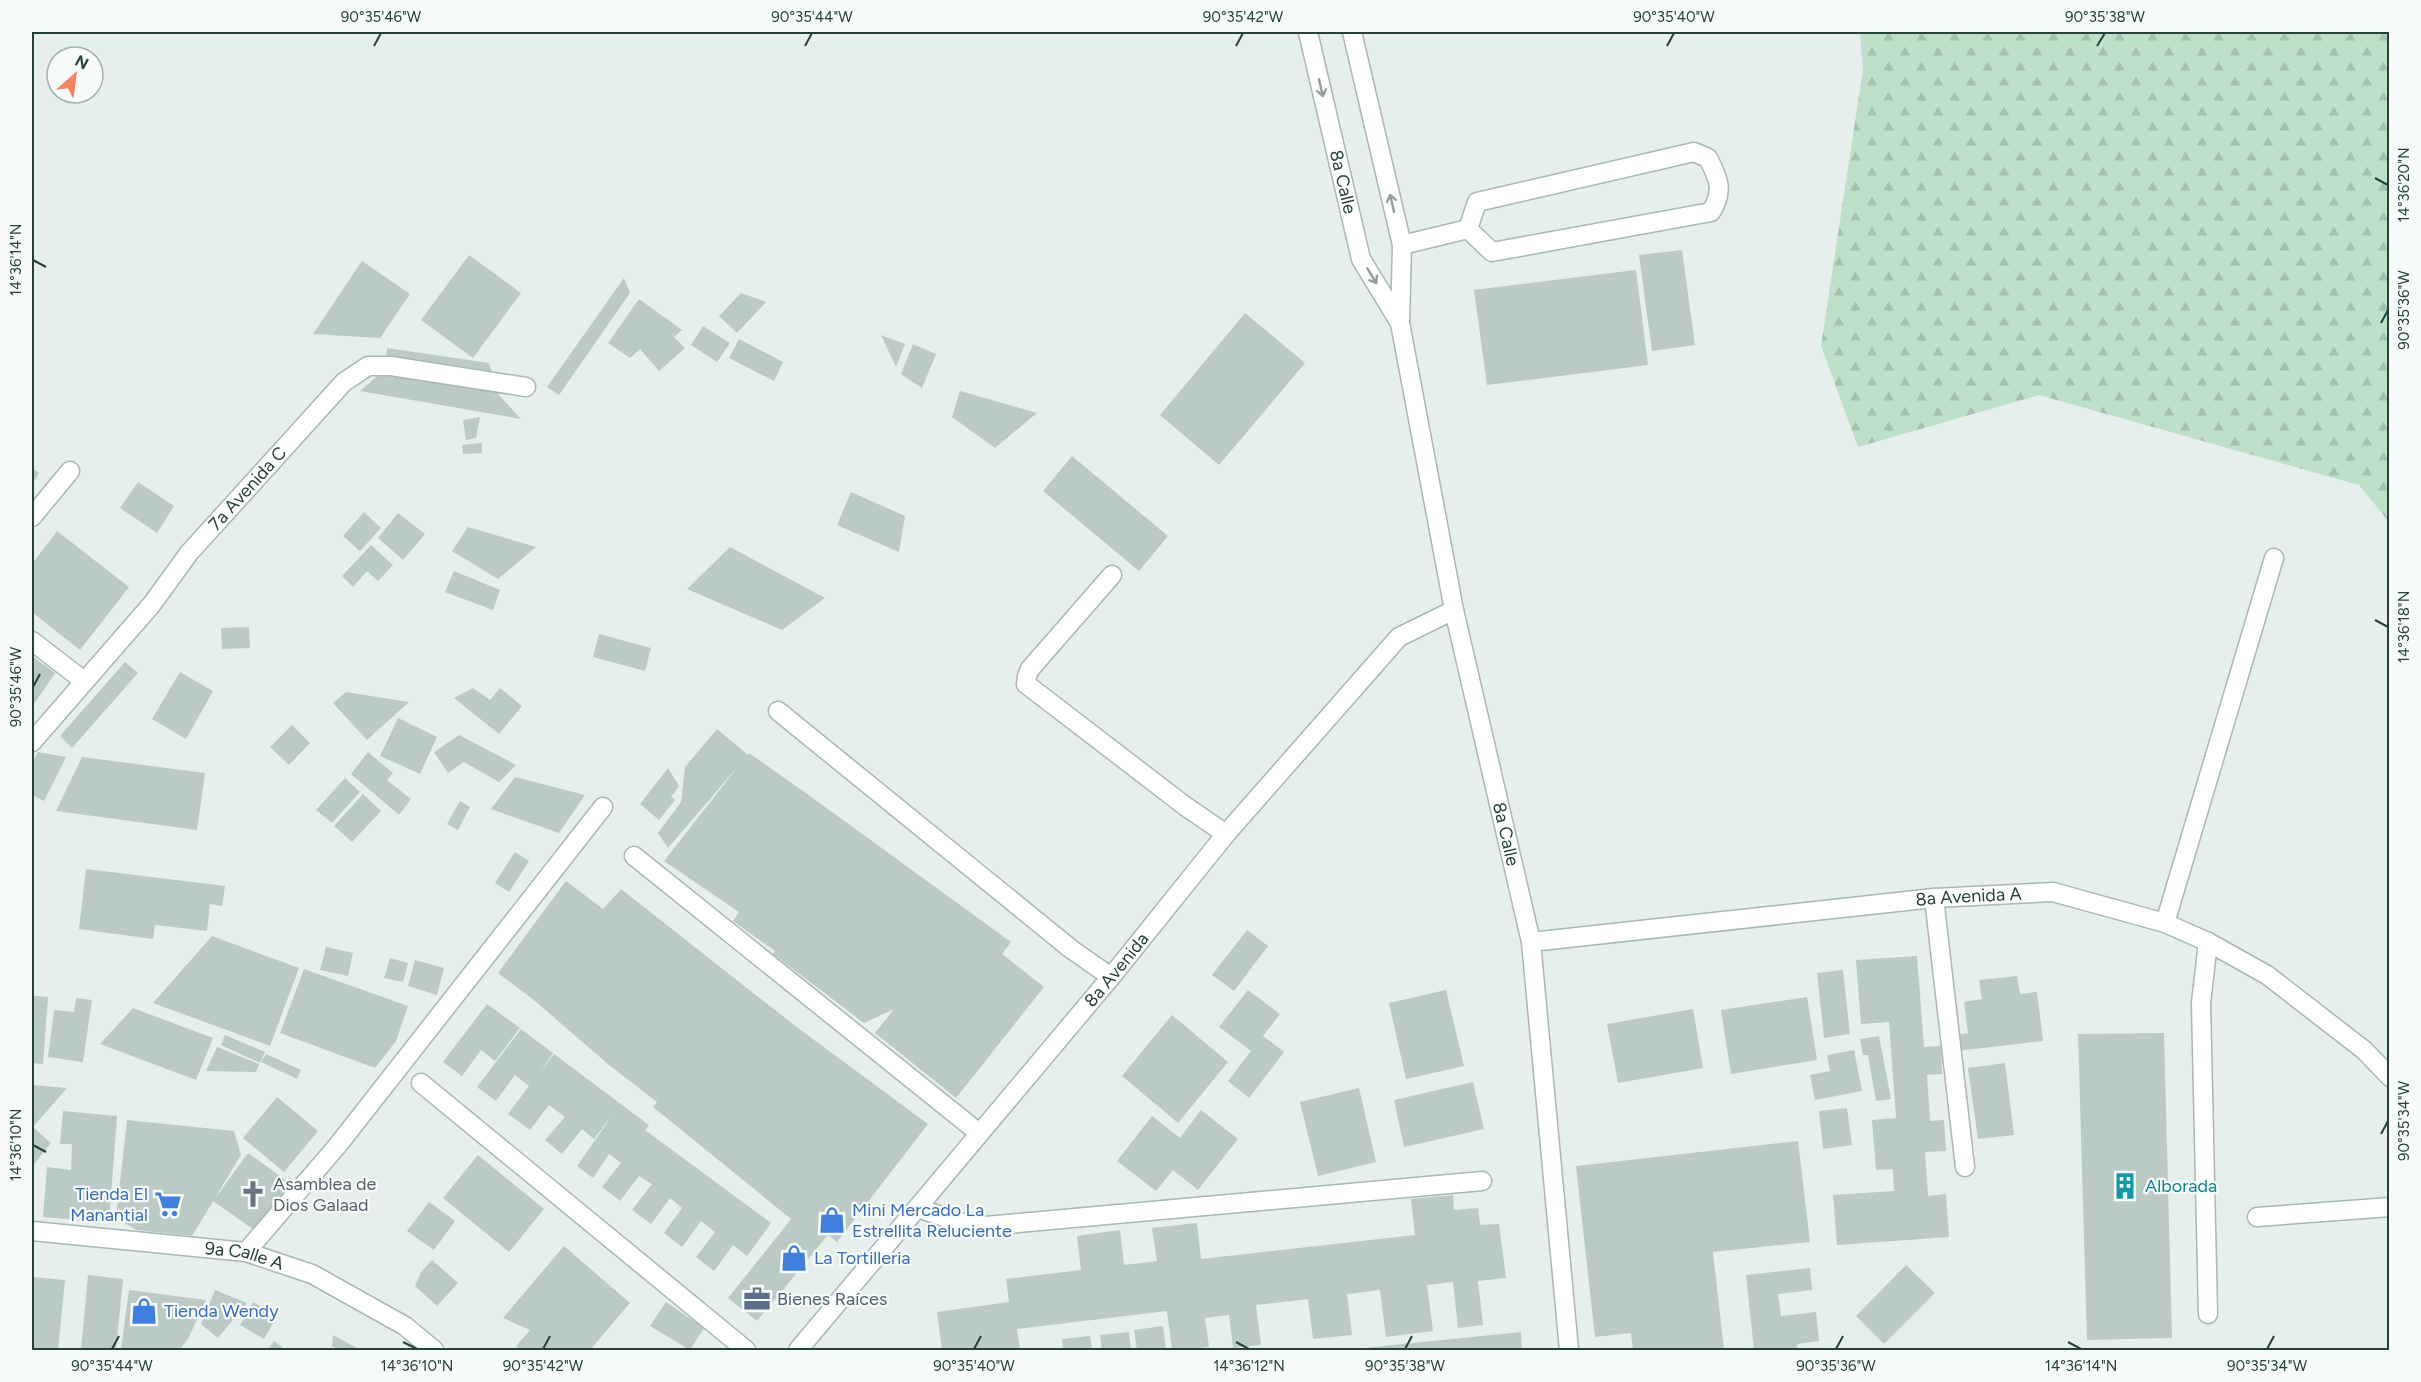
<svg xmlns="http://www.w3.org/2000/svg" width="2421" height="1382" viewBox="0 0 2421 1382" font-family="Figtree,sans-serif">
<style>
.forest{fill:url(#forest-firs)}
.building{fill:#bbcac4}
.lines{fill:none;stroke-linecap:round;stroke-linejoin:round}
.service-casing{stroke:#a8b8b2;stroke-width:21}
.minor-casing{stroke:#a8b8b2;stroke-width:21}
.tertiary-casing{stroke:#a8b8b2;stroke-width:21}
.service{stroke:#fff;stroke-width:18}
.minor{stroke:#fff;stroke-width:18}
.tertiary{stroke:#fff;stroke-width:18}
.oneway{stroke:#92a09c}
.ticks{fill:none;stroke:#24423a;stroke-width:2}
.labels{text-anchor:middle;stroke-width:4.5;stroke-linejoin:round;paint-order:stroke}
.street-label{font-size:18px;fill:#24423a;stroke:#f7fbf9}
.worship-label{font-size:18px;fill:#5b616d;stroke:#f7fbf9;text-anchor:start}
.culture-label{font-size:18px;fill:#0d838f;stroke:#f7fbf9;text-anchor:start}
.shop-label{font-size:18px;fill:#366cbe;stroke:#f7fbf9;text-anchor:start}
.service-label{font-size:18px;fill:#4e5e75;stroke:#f7fbf9;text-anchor:start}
.neatline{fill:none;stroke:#24423a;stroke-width:2}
.ticks-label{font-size:15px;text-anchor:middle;fill:#24423a}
</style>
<defs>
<pattern id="forest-firs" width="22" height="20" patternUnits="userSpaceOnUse" patternTransform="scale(1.5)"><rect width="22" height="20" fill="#bfe0c8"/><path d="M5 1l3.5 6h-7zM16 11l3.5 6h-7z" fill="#a4c1ad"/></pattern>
</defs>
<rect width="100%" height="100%" fill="#e6efeb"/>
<path class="forest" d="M1860,32H2389V522L2359,485L2039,395L1858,447L1821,346L1863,69Z"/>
<path class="building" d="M1682,250L1695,345L1652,351L1639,255Z
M469,255L521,293L473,358L421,320Z
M362,261L410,294L380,338L313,334Z
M1636,270L1648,365L1487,385L1474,290Z
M624,278L630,293L559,395L547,387Z
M741,293L766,302L737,333L719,316Z
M639,299L682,330L674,337L685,348L659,371L640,349L630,358L608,343Z
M1245,313L1305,363L1219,465L1160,415Z
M703,326L730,343L717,362L691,345Z
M881,335L905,344L896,367Z
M739,339L783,362L774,381L729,358Z
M913,344L936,354L922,388L901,374Z
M387,348L489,363L494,378L386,362Z
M380,374L496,392L521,419L360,391Z
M960,391L1037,413L995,448L952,417Z
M480,417L476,438L466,440L463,420Z
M482,443V453L463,454L462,445Z
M1072,456L1168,536L1139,571L1043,491Z
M32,468L39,473L32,484Z
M138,482L174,506L157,533L120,508Z
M851,492L905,516L899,552L837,525Z
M364,512L381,528L360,551L343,536Z
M398,513L425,534L403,560L378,538Z
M468,527L536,547L498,579L452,551Z
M57,531L129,587L80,650L32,612V564Z
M371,545L393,565L378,581L367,571L353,587L342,576Z
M730,547L825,598L782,630L687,589Z
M454,571L500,590L493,610L445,592Z
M249,627L250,648L222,649L221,628Z
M599,634L651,648L645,671L593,657Z
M32,656L55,673L32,707Z
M125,662L138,673L72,748L60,736Z
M180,672L213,691L186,739L152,719Z
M473,688L490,700L500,688L522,706L499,734L454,698Z
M346,692L409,702L367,740L333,703Z
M398,718L437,737L420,774L380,756Z
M292,725L310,743L289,765L270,747Z
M717,729L748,755L749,753L817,801L1011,942L1002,954L1044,987L956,1098L875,1033L894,1009L864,1023L773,954L775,951L733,921L739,912L664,861L740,764L668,848L658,833L681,802L685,767Z
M459,735L516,765L499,782L464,762L448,773L434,752Z
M38,752L66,757L44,801L32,795V764Z
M368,752L393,773L387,780L411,799L399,815L351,774Z
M82,757L205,773L197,830L56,811Z
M668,768L679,786L671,797L675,800L659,820L640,804Z
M515,777L585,795L559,833L491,809Z
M345,778L360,792L332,823L316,810Z
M363,794L381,811L352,842L334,826Z
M460,801L470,807L458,830L447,824Z
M515,852L529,861L509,892L495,883Z
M86,869L225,886L222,906L210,904L207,931L155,925L153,939L79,929Z
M566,881L603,909L621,889L794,1025L928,1124L837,1242L828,1235L757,1321L728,1298L855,1139L791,1219L653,1107L657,1102L609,1065L535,1001L498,973Z
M1247,930L1268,946L1234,991L1212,975Z
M212,936L299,968L270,1046L153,1003Z
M326,947L353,953L348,976L320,970Z
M1917,956L1924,1047L1941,1046L1942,1074L1927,1075L1930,1121L1944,1120L1946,1151L1925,1152L1928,1196L1946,1194L1949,1237L1837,1245L1833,1195L1894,1191L1893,1169L1876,1170L1872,1120L1896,1118L1889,1022L1861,1024L1856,960Z
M390,958L408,963L403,982L384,978Z
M415,960L444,968L437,995L408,986Z
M304,969L408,1006L396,1041L375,1068L280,1033Z
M1843,970L1850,1034L1824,1038L1817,973Z
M2017,976L2020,994L2037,992L2043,1041L1957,1051L1955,1035L1968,1033L1964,1002L1982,999L1979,980Z
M1248,990L1280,1014L1263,1036L1284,1052L1249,1098L1228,1081L1251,1051L1219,1027Z
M1446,990L1464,1066L1406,1079L1389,1003Z
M34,996L48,997L43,1064L32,1063V1005H33Z
M1807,997L1817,1060L1731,1074L1721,1010Z
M76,998L92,1000L83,1062L48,1057L54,1010L74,1012Z
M487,1004L520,1028L495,1061L481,1050L462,1076L443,1062Z
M133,1008L213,1038L196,1080L100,1044Z
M1693,1009L1703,1068L1618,1083L1607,1024Z
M1172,1015L1228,1062L1178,1123L1122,1076Z
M521,1029L553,1053L540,1072L554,1054L649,1125L645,1130L771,1223L747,1256L733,1245L714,1271L696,1257L715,1232L701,1221L682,1247L664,1233L682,1208L670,1198L651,1224L632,1210L652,1184L639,1176L620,1201L602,1187L621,1163L609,1154L593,1178L577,1166L614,1113L594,1139L582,1129L562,1154L545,1140L565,1117L549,1105L530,1130L508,1114L529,1086L515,1075L496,1101L477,1087Z
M2164,1033L2172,1338L2087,1340L2078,1034Z
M225,1035L265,1052L260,1063L221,1045Z
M1879,1036L1891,1099L1876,1101L1868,1055H1863L1860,1039Z
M217,1047L259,1064L256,1072L206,1071Z
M1854,1050L1862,1091L1815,1100L1810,1075L1830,1071L1827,1055Z
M266,1054L301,1070L297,1079L261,1062Z
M2005,1063L2014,1135L1978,1139L1968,1068Z
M1473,1082L1484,1129L1404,1147L1394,1100Z
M32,1085L67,1088L33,1127L51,1143L32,1167Z
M1359,1088L1376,1162L1318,1176L1300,1102Z
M277,1097L318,1131L284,1172L243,1138Z
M1847,1108L1852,1145L1823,1149L1819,1111Z
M1201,1110L1238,1139L1198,1190L1173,1170L1156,1191L1117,1161L1152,1116L1180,1138Z
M63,1111L117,1116L109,1223L43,1217L47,1167L71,1170L72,1144H60Z
M127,1120L234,1131L241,1155L192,1236L137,1230L116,1218Z
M1798,1141L1810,1242L1713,1252L1724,1350H1633L1631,1333L1595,1337L1576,1166Z
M248,1153L294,1186L260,1234L213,1201Z
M478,1155L544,1209L509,1252L443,1198Z
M1453,1195L1454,1210L1478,1208L1480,1225L1499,1224L1506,1278L1478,1281L1483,1325L1458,1328L1453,1282L1427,1285L1433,1331L1386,1337L1380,1290L1347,1294L1352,1335L1313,1339L1308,1299L1256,1305L1261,1345L1233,1348L1229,1315L1205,1318L1209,1347L1172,1350L1167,1311L1017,1329L1020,1350H942L937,1312L1009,1302L1006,1279L1081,1270L1077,1236L1120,1230L1124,1265L1157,1261L1152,1228L1197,1223L1201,1259L1415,1235L1411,1199Z
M429,1202L455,1221L434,1250L407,1231Z
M564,1246L630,1303L590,1350H520L516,1346L530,1330L503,1318Z
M432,1260L458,1283L437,1306L415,1286L421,1272Z
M1906,1265L1935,1293L1884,1344L1856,1316Z
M1810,1268L1812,1290L1778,1294L1781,1316L1816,1312L1819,1341L1797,1344L1798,1350H1754L1746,1275Z
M88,1275L123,1279L116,1350H81Z
M32,1277L65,1280L58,1350L32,1349Z
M129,1290L206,1300L188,1339L179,1350H121Z
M215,1290L247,1303L218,1338L201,1324Z
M253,1302L277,1316L264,1339L240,1325Z
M666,1302L704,1328L690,1350L650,1326Z
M1163,1326L1166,1350H1137L1134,1330Z
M1129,1332L1131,1350H1102L1100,1335Z
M1521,1332L1522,1350H1354V1349Z
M333,1335L357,1348L355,1350H340L332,1346Z
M1090,1336L1092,1350H1063L1062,1339Z
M274,1341L286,1350H267Z"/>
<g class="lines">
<defs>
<path id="service" d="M2165,923L2274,558"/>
<g id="minor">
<path d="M1694,152L1708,158C1719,179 1724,191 1711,212L1492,252L1468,229L1477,202Z"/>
<path d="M1402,245L1468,229"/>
<path d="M32,517L70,471"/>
<path d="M1112,575L1030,669L1027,676L1026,684L1185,806L1226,834"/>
<path d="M32,641L84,681"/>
<path d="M778,711L1071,949L1111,977"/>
<path id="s1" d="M32,742L152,604L189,553L344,382L368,366H391L526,387"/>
<path d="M634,856L979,1133"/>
<path d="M1934,898L1965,1167"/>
<path id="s2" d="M1531,942L1934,898L2053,892L2165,923L2208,942L2267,975L2364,1050L2390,1077"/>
<path d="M2208,942L2201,1003L2208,1314"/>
<path d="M421,1083L746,1350"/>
<path d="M917,1208L975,1227L1482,1181"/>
<path d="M2257,1217L2390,1207"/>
<path id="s3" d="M32,1231L246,1252L312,1274L405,1326L434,1350"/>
<path d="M246,1252L338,1145L603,807"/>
<path id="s4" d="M798,1350L1111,977L1226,834L1399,637L1454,610"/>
</g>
<g id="tertiary">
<path id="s5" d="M1308,32L1361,259L1400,323"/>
<path id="s6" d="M1352,32L1402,245L1400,323L1454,610L1531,942L1569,1350"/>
</g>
</defs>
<use href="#service" class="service-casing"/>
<use href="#minor" class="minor-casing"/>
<use href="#tertiary" class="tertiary-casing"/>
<use href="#service" class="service"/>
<use href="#minor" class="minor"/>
<use href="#tertiary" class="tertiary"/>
</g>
<defs><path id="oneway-shaft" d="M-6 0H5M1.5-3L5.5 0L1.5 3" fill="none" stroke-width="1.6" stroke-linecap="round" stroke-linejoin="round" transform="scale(1.5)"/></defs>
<g class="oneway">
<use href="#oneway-shaft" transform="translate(1321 88) rotate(77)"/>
<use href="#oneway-shaft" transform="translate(1392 203) rotate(-103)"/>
<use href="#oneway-shaft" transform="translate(1372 276) rotate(59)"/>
</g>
<path class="ticks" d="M374,46L381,33M805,46L812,33M1236,46L1243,33M1667,46L1674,33M2097,46L2105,33M2375,178L2388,185M33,260L46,267M2381,323L2388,310M2375,620L2388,627M33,687L40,674M2381,1134L2388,1121M33,1145L46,1152M403,1342L417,1349M1236,1342L1249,1349M2068,1342L2081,1349M112,1349L119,1336M543,1349L550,1336M974,1349L981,1336M1405,1349L1412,1336M1836,1349L1843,1336M2267,1349L2274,1336"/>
<defs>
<symbol id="building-bare" viewBox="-9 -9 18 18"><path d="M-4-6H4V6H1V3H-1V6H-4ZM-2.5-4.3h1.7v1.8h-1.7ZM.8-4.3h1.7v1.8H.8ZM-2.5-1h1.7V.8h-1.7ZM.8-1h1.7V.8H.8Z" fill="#0f9aa8" stroke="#f7fbf9" stroke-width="2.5" paint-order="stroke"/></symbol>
<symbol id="church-bare" viewBox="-9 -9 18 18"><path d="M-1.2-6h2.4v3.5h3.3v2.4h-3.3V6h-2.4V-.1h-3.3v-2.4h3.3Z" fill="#6b7280" stroke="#f7fbf9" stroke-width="2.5" paint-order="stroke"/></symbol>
<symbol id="supermarket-bare" viewBox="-9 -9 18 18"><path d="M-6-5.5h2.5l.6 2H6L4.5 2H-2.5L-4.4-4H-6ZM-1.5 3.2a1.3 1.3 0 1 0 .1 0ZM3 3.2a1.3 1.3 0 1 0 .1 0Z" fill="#3f7fe0" stroke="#f7fbf9" stroke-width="2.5" paint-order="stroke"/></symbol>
<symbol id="shop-bare" viewBox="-9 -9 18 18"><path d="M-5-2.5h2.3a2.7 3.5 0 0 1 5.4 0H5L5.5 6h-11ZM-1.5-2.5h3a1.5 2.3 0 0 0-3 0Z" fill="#3f7fe0" stroke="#f7fbf9" stroke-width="2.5" paint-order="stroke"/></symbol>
<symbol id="office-bare" viewBox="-9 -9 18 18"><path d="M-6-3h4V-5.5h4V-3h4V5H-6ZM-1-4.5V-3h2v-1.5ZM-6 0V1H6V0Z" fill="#5c6f8a" stroke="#f7fbf9" stroke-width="2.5" paint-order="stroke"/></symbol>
</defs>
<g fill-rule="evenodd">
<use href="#building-bare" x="2106" y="1167" width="38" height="38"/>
<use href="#church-bare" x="234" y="1175" width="38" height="38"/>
<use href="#supermarket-bare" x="149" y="1185" width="38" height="38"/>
<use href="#shop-bare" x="813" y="1201" width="38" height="38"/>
<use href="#shop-bare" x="775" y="1239" width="38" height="38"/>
<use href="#office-bare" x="738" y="1280" width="38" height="38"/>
<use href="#shop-bare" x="125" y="1292" width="38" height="38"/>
</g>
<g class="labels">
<g class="street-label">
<text dy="6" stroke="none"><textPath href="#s5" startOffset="154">8a Calle</textPath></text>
<text dy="6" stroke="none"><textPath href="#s1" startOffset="333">7a Avenida C</textPath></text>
<text dy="6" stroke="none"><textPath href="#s6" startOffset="819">8a Calle</textPath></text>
<text dy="6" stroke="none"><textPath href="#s2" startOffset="440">8a Avenida A</textPath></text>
<text dy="6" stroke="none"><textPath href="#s4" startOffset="496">8a Avenida</textPath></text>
<text dy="6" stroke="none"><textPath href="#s3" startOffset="214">9a Calle A</textPath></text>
</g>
<g class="worship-label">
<text x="273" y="1190">Asamblea de<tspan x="273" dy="21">Dios Galaad</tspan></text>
</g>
<g class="culture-label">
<text x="2145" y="1192">Alborada</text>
</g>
<g class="shop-label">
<text x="148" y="1200" text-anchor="end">Tienda El<tspan x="148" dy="21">Manantial</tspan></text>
<text x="852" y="1216">Mini Mercado La<tspan x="852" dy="21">Estrellita Reluciente</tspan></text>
<text x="814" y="1264">La Tortilleria</text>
<text x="164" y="1317">Tienda Wendy</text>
</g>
<g class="service-label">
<text x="777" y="1305">Bienes Raíces</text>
</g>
</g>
<rect width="2421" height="1382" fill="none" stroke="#f7fbf9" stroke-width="66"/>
<g transform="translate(75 75) rotate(28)"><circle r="28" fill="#f7fbf9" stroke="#a3b1ad" stroke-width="1.5"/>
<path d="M0-4.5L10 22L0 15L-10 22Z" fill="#f4845f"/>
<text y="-9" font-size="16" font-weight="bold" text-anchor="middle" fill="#24423a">N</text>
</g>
<rect x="33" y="33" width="2355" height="1316" class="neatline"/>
<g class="ticks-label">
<text x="381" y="22">90°35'46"W</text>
<text x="812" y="22">90°35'44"W</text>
<text x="1243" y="22">90°35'42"W</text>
<text x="1674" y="22">90°35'40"W</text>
<text x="2105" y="22">90°35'38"W</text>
<text transform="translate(2404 185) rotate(-90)" y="5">14°36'20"N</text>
<text transform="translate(16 260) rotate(-90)" y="5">14°36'14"N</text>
<text transform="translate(2404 310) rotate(-90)" y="5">90°35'36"W</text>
<text transform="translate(2404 627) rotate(-90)" y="5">14°36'18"N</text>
<text transform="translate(16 687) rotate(-90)" y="5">90°35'46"W</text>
<text transform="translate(2404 1121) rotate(-90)" y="5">90°35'34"W</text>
<text transform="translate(16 1145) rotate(-90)" y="5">14°36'10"N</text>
<text x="112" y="1371">90°35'44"W</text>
<text x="417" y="1371">14°36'10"N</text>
<text x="543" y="1371">90°35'42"W</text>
<text x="974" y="1371">90°35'40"W</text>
<text x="1249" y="1371">14°36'12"N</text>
<text x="1405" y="1371">90°35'38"W</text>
<text x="1836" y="1371">90°35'36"W</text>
<text x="2081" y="1371">14°36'14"N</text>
<text x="2267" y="1371">90°35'34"W</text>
</g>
</svg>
